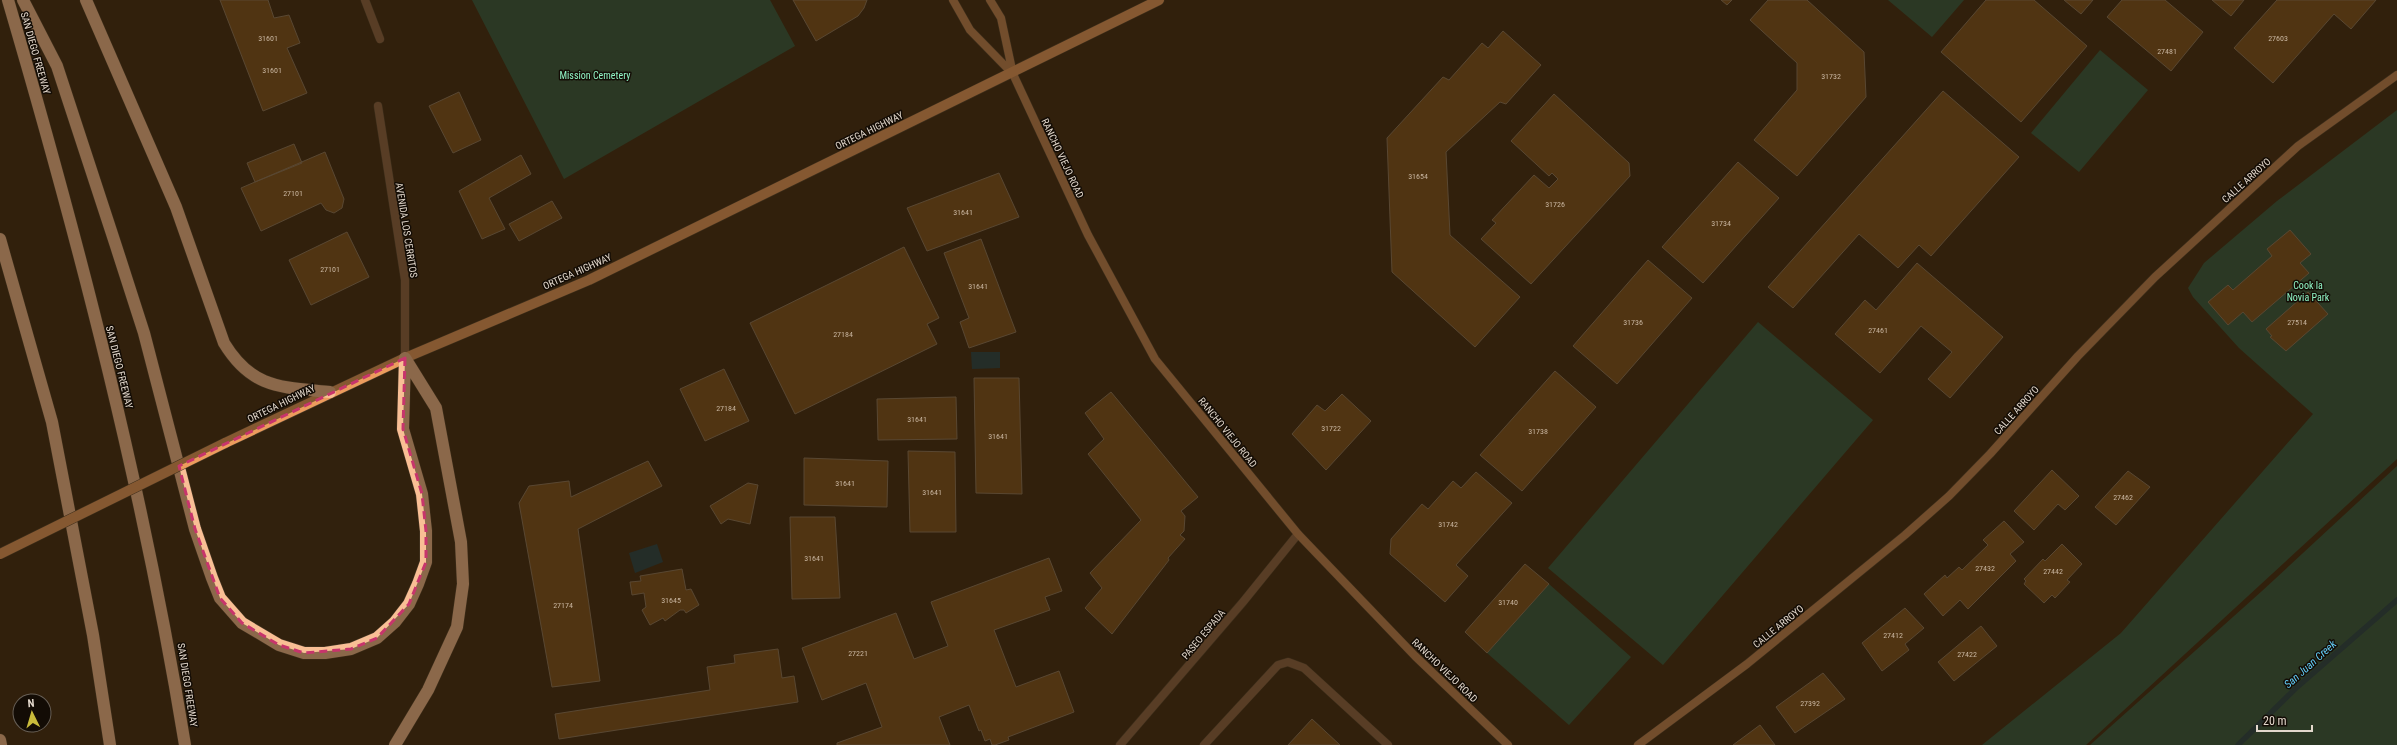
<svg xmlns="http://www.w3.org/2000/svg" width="2397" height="745" viewBox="0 0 2397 745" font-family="'Roboto Condensed',sans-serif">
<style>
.green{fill:#255540}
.water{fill:#143c4b}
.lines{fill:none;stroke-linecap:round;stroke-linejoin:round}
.stream{stroke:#143c4b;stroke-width:5.5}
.building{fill:#764d19;stroke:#89755f}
.street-casing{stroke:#4d3e2c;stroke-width:9}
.secondary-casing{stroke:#4d3e2c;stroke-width:9}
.primary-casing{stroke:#4d3e2c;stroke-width:11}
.highway-casing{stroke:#4d3e2c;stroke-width:13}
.street{stroke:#886144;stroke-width:8}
.secondary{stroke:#c08353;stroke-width:8}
.primary{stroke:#ec9c5d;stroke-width:10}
.highway{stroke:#f9bf95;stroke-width:12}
.primary-bridge-casing{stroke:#4d3e2c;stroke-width:11;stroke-linecap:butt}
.primary-bridge{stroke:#ec9c5d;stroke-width:10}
.marked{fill:none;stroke:#c7356c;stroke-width:3;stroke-dasharray:8 5;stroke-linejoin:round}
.labels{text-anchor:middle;stroke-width:3;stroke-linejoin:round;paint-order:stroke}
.number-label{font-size:8px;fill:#c8b59f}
.street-label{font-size:10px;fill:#e3d8cc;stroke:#130c05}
.park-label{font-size:10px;fill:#90f4c5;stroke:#130c05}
.water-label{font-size:11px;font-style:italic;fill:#62cdf8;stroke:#130c05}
</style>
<rect width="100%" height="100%" fill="#31210d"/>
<path class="green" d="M472,0H770L795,46L564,179Z
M1888,0H1964L1932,37Z
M2100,50L2148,90L2079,172L2031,133Z
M2397,110V459L2086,745H1982L2121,633L2313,414L2239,348L2193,297L2188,288L2204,263L2277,201Z
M1758,322L1873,420L1663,665L1548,568Z
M2397,466V745H2090L2262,591Z
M1549,584L1631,657L1569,725L1487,653Z"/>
<path class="water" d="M971,352H1000V368L972,369Z
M657,544L663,562L635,573L629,553Z"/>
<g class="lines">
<path class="stream" d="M2238,745L2295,689L2397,600"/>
</g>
<path class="building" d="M220,0H268L274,18L289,15L300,43L287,48L307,93L263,111Z
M793,0H867L864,8L858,16L816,41Z
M1721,0H1732L1727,5Z
M1768,0H1807L1864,52L1866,97L1797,176L1754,140L1797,90V63L1750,20Z
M1986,0H2034L2087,46L2021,122L1941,52Z
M2064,0H2093L2081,14Z
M2122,0H2165L2203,32L2171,71L2107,17Z
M2212,0H2244L2231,16Z
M2277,0H2376L2351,29L2334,14L2273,83L2234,48Z
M1503,31L1541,65L1506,104L1500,102L1446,152L1450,235L1520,297L1475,347L1392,272L1387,138L1443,77L1449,80L1482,43L1488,48Z
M1943,91L2019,157L1931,256L1919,245L1898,268L1859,234L1793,308L1768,287Z
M459,92L481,140L453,153L429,106Z
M1554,94L1629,163L1630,176L1531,284L1481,239L1496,223L1492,220L1534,175L1549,188L1558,179L1552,173L1549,176L1511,141Z
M294,144L302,163L255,182L247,163Z
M325,152L344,199L342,208L334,213L326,210L321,203L261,231L241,188Z
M521,155L531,174L489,198L505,229L482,239L459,191Z
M1738,162L1779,198L1703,283L1662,247Z
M999,173L1019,217L927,251L907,208Z
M552,201L562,218L519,241L509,224Z
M2290,230L2311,254L2300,263L2309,273L2252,322L2243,312L2228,325L2208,302L2228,285L2233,290L2272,256L2267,249Z
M347,232L369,277L311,305L289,260Z
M981,239L1016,332L969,348L960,322L969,318L944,253Z
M904,247L939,318L927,324L937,344L795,414L750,323Z
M1648,260L1692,298L1617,384L1573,346Z
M1917,263L2003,337L1950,398L1928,379L1952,352L1921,326L1880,373L1835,334L1865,300L1876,310Z
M2308,292L2328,314L2286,351L2270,337L2272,336L2266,329Z
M724,369L749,421L705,441L680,389Z
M1555,371L1596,407L1522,491L1480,455Z
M974,378H1019L1022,494L976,493Z
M1111,392L1198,497L1181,511L1185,516L1184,531L1180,535L1185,539L1168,558L1169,560L1112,634L1085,608L1102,588L1090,573L1141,520L1088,454L1104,439L1085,413Z
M1342,394L1371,421L1326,470L1292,434L1317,405L1325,411Z
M956,397L957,439L878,440L877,399Z
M908,451L955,452L956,532H910Z
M804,458L888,461L887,507L804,505Z
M648,461L662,486L578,529L600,681L552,687L519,503L529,486L569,481L571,497Z
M2052,470L2079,496L2065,510L2058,504L2034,530L2014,511Z
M2128,471L2150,487L2116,525L2095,507Z
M1476,472L1512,503L1456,565L1468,576L1445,602L1390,554L1391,539L1422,504L1428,509L1453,481L1461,488Z
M748,483L758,485L750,524L728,519L721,524L710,506Z
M790,517H835L840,598L792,599Z
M2004,521L2024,542L2010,554L2016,561L1968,609L1960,600L1943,616L1924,594L1945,575L1947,578L1959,567L1962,570L1988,545L1983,540Z
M2062,544L2082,564L2067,580L2070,582L2055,598L2052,595L2044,603L2024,584L2026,581L2024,579L2043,559L2045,561Z
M1049,558L1062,591L1045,597L1050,610L994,630L1016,687L1059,671L1074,712L1008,737L1009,740L995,745H992L990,739L985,741L981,730L979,731L969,705L939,717L950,745H837V743L882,727L866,683L822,700L802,648L896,613L914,659L948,646L931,602Z
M1525,564L1549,584L1487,653L1465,632Z
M682,569L686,590L691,589L699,605L686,613L684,610H680L665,621L663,618L650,625L642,610L646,607L644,593L632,595L630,582L641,581L640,576Z
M1905,608L1924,628L1905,644L1909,650L1882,671L1862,643Z
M1981,626L1997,646L1954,681L1938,662Z
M778,649L782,678L794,676L798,702L559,739L555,714L710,690L707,667L735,663L734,655Z
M1823,673L1845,699L1795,733L1776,707Z
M1312,719L1340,745H1288Z
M1760,725L1775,745H1733Z"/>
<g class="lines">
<defs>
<path id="street" d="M365,0L380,39
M378,106L405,280V358
M1120,745L1243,602L1298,534
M1204,745L1278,665L1288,662L1304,668L1388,745"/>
<path id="secondary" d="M953,0L970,30L1012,73
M990,0L1001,18L1013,74L1088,235L1155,359L1298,534L1415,656L1508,745
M1638,745L1747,664L1905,535L1949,496L1990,454L2078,356L2155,277L2298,146L2397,75"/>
<path id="primary" d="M225,443L405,358L589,280L1159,0"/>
<path id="highway" d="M8,0C80,245 144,493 185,745
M23,0L57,66L116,246L144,333L195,529L212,578L220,598L242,623L279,645L304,653H325L351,649L377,638L395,622L409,604L418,584L426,562V531L422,494L403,429L405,358
M86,0L176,207L224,343C252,389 281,387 330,392
M0,239L52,422L93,635L110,745
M0,740L1,745
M395,745L428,690L457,627L463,584L461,542L436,408L405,358"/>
</defs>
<use href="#street" class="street-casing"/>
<use href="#secondary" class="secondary-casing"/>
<use href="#primary" class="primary-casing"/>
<use href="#highway" class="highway-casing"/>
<use href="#street" class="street"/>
<use href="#secondary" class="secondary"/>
<use href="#primary" class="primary"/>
<use href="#highway" class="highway"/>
<defs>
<path id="primary-bridge" d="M0,554L225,443"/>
</defs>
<use href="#primary-bridge" class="primary-bridge-casing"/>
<use href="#primary-bridge" class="primary-bridge"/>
</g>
<path d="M0 0H2397V745H0ZM405,358L403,429L422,494L426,531V562L409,604L377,638L351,649L304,653L279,645L242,623L220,598L195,529L179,466Z" fill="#31210d" fill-opacity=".55" fill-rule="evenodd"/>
<path class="marked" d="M405,358L403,429L422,494L426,531V562L409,604L377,638L351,649L304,653L279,645L242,623L220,598L195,529L179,466Z"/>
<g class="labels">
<g class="number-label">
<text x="268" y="41">31601</text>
<text x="2278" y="41">27603</text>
<text x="2167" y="54">27481</text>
<text x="272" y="73">31601</text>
<text x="1831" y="79">31732</text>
<text x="1418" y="179">31654</text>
<text x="293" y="196">27101</text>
<text x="1555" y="207">31726</text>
<text x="963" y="215">31641</text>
<text x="1721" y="226">31734</text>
<text x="330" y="272">27101</text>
<text x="978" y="289">31641</text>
<text x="1633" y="325">31736</text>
<text x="2297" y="325">27514</text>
<text x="1878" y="333">27461</text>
<text x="843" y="337">27184</text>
<text x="726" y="411">27184</text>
<text x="917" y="422">31641</text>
<text x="1331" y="431">31722</text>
<text x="1538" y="434">31738</text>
<text x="998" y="439">31641</text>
<text x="845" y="486">31641</text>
<text x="932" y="495">31641</text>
<text x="2123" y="500">27462</text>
<text x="1448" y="527">31742</text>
<text x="814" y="561">31641</text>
<text x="1985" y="571">27432</text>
<text x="2053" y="574">27442</text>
<text x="671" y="603">31645</text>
<text x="1508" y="605">31740</text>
<text x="563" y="608">27174</text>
<text x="1893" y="638">27412</text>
<text x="858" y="656">27221</text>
<text x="1967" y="657">27422</text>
<text x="1810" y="706">27392</text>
</g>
<g class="street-label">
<text transform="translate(36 53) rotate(74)" y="4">SAN DIEGO FREEWAY</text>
<text transform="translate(869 130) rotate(-26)" y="4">ORTEGA HIGHWAY</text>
<text transform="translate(1063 158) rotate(65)" y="4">RANCHO VIEJO ROAD</text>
<text transform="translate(2246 180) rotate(-42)" y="4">CALLE ARROYO</text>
<text transform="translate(407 230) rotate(81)" y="4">AVENIDA LOS CERRITOS</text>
<text transform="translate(577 271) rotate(-24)" y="4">ORTEGA HIGHWAY</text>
<text transform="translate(120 367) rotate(76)" y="4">SAN DIEGO FREEWAY</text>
<text transform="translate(281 403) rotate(-26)" y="4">ORTEGA HIGHWAY</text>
<text transform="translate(2016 410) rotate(-48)" y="4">CALLE ARROYO</text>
<text transform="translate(1228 432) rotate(51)" y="4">RANCHO VIEJO ROAD</text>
<text transform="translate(1778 626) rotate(-39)" y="4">CALLE ARROYO</text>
<text transform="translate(1203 634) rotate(-50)" y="4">PASEO ESPADA</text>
<text transform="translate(1445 670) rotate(44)" y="4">RANCHO VIEJO ROAD</text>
<text transform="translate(188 685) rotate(81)" y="4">SAN DIEGO FREEWAY</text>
</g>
<g class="park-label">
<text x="595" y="79">Mission Cemetery</text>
<text x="2308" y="289">Cook la<tspan x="2308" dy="12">Novia Park</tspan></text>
</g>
<g class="water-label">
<text transform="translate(2310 664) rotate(-42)" y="4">San Juan Creek</text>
</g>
</g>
<g transform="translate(32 713) rotate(355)"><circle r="19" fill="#130c05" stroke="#665e55"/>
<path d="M0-3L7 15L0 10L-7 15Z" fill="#c9bb3b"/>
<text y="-6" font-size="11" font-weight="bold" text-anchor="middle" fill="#e3d8cc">N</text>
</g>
<path d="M2257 725v6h55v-6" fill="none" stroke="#e3d8cc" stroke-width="2"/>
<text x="2263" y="725" font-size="12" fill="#e3d8cc" stroke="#130c05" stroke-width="3" paint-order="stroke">20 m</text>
</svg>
